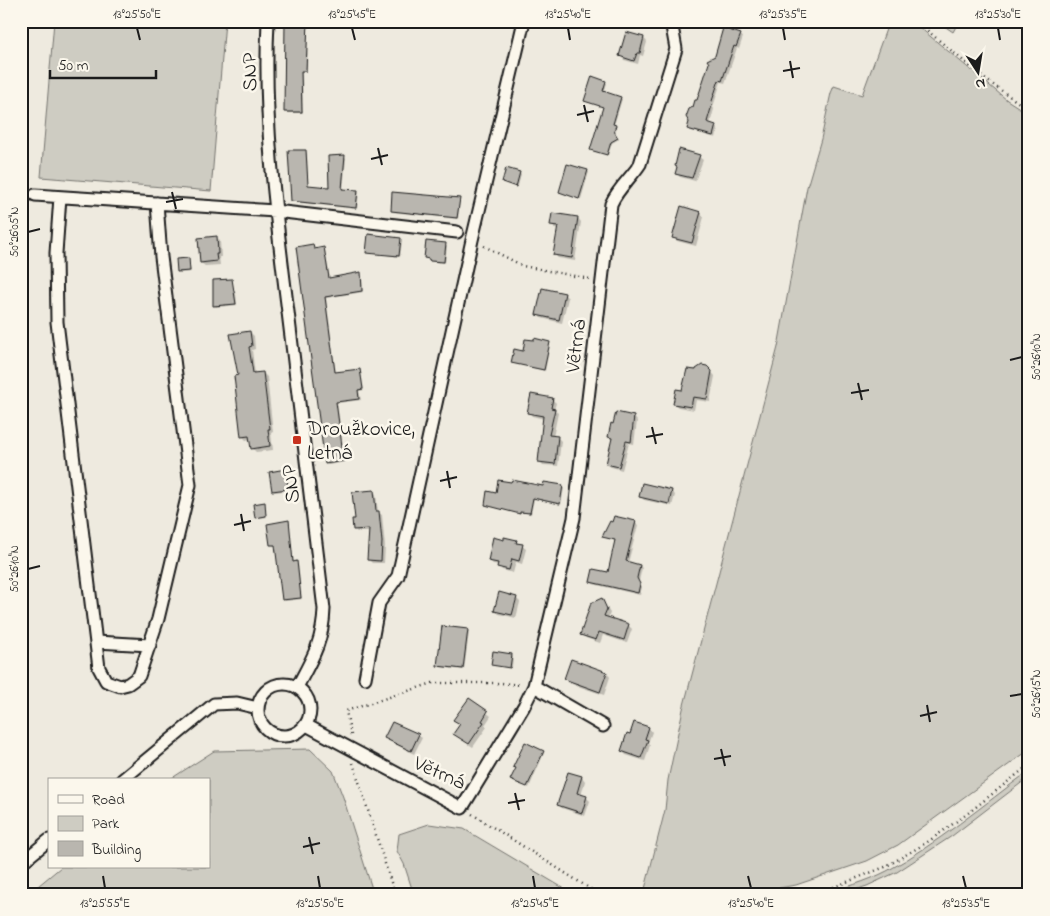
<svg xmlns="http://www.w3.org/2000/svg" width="1050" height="916" viewBox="0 0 1050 916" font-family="'Indie Flower',sans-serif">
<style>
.green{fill:#ceccc2;stroke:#75746f}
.shadow{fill:#0003}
.building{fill:#b9b6af;stroke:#1c1c1c}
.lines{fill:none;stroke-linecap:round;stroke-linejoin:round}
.street-casing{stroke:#1c1c1c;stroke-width:15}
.path{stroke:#1c1c1c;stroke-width:2.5;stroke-dasharray:1 4;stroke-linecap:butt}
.street{stroke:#fbf7ec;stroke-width:11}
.ticks{fill:none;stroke:#1c1c1c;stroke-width:2}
.poi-dot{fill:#c8321e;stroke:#fbf7ec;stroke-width:2}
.labels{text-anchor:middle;stroke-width:5;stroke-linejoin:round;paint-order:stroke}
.street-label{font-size:21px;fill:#1c1c1c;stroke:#fbf7ec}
.poi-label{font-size:21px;fill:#1c1c1c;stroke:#fbf7ec;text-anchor:start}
.neatline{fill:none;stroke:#1c1c1c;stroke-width:2}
.ticks-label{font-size:12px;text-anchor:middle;fill:#1c1c1c}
</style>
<rect width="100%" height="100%" fill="#eeeadf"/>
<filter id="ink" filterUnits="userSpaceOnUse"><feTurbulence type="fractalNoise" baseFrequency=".02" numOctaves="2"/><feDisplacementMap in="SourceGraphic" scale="10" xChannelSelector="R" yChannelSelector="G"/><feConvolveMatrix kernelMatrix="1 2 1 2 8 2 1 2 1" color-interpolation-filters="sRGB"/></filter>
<g filter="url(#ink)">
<path class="green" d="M54,21H225L211,191L41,177Z
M889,21H911L919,27L1007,100L1029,114V750L898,845L867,861L796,885L739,895H659L649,893L645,889L665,810L668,780L683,709L778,347L807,187L821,139L831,93L834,86L862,95Z
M937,21H959L953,32Z
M310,749L333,771L343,797L374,895H27L61,867H209V780H169L214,751Z
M1029,771V777L952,836L897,872L867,886L840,895H821C843,888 866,882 887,871C937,844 983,805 1029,771Z
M429,824L464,829L575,895H414L404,864L397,851L399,834Z"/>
<path class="shadow" d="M286,21H308L307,72H302L303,113H287L285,112Z
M342,21H365V25L345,24Z
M740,35L743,37L739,49L737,48L725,83L721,82L713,107L714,109L710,124L718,129L716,138L691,131L688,128L694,108L716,57Z
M644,38L647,42L643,56L640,55L638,64L624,60L621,56Z
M605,82L607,83L604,93L622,99L614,125L617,127L615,133L619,139L612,143L608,155L591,150L604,107L586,101Z
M305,151L307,153L308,186L331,189L344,157L346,158L343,190L359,193L357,209L294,202L293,200Z
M680,151L699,157L703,160L695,181L680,177L676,173Z
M587,171L589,172L581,199L560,192Z
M519,173L521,175L518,186L503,181Z
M459,200L460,201L458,219L393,212L392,210Z
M701,213L704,217L696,246L677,241L673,237Z
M578,218L581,222L575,261L558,258L555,255L559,229H555L552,225Z
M216,237L220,241L221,257H219L220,265L205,266L201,263Z
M400,239L402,241L400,257L367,252Z
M427,242L447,246L445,263L433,262L425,258Z
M312,246L315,250L324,248L325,250L330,279L360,273L362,275L363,292L326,298L336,374L359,370L361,372L364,390L359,391L361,400L337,403L345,462L328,465L326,463Z
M188,259L191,272L180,273L179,272Z
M231,280L234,291L236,293L237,305L216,307L214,306Z
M564,294L568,298L562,323L541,318L538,315Z
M250,332L254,336L255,349L252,350L255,374L263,373L267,377L273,432L271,433L273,450L256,452L252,448L251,439L246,440L242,436L240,376Z
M535,342L550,344L545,371L513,363Z
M711,371L715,376L710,402L696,400L694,410L678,407L674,404Z
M552,399L556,403L554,410L558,413L553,437H557L561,441L558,466L543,465L539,461L544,419L532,416L529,412Z
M634,417L637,421L634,444L629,443L622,470L611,467L607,464L613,440L609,436Z
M286,471L289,490L275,492L273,491Z
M545,483L564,488L561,505L534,499L531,514L521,512V514L486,504L497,494L544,488Z
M373,491L376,494L378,512L382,515L385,546L384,563H372L369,560L370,532H357L354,529L356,520Z
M671,491L675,495L672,506L644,500L640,496Z
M264,503L267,517L258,518L256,517Z
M288,522L294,563L298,564L302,599L285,601L276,546L271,545Z
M635,523L638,525L628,563L640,566L642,568L639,581L642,587L640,595L593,584L591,582L609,574L616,541L604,537Z
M516,541L526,549L522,564L516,562L513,573L502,570L499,565L493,564L489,560Z
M516,598L520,602L516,618L499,614L495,610Z
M601,599L610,613L608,619L628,625L632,629L627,643L603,635L600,643L586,638L582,635Z
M468,630L469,632L464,670L440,667L438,665Z
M512,655L513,656L512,668L492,665Z
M572,661L607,673L610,677L604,695L569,683L565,679Z
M469,699L491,716L485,725L487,727L473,747L458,737L461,725L455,720Z
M635,723L649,728L652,732L648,743L650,745L645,761L626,755L622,751Z
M418,735L422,738L414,754L389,741L386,738Z
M543,752L544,753L529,788L513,781Z
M569,773L582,777L585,781L581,796L586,797L590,801L585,816L562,808L559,805Z"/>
<path class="building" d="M285,21H308L306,71H301L302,112H284Z
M723,28L741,34L736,47L734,46L722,81L719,80L711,104L712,105L707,122L716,125L713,136L687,129L689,122L686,117L689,109L693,107L695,100H697L709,63L707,60L715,56Z
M626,32L644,37L640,53H637L634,61L619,56Z
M592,76L606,81L603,91L621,97L613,124L616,125L614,131L618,138L611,142L607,155L590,150L603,107L584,101Z
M679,149L700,155L692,178L675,174L677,167L675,166Z
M288,150H306L308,185L329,187L328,156L345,155L342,189L358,190L356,208L291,201Z
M567,164L588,170L579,199L559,192Z
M506,168L520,172L516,187L502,182Z
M392,192L460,198L457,218L391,211Z
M681,206L701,212L692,243L672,238Z
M552,213L578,217L572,258L553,255L558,226L550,225Z
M368,234L401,238L399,256L366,253Z
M217,236L218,254H216L217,261L200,263L198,238Z
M426,241L446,243L444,262L430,261L429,259L424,258Z
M313,244L314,249L324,247L329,278L361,272L362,291L325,297L335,372L360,369L363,389L358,390L359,399L336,402L344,461L325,464L296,247Z
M189,258L190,271L177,272L176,259Z
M232,279L236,304L213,306V280Z
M542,288L565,293L559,320L536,315Z
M250,331L252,346L249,347L253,373L263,372L270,429H268L270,446L251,449L249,436L241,437L234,376L238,375L230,334Z
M534,338L550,342L544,370L511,363L514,349L523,351L525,339L534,340Z
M702,365L707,366L712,371L707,399L693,397L691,407L673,404L676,389L682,390L687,369L696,370V369Z
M531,394L553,398L551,408L555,409L549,435L558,436L555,464L538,462L543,416L527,413Z
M616,412L634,416L631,442L626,441L619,467L606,464L612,438L608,437L611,423L613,424Z
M286,469L288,489L272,491L269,472Z
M498,480L511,482L512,480L543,486L544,482L563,485L560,504L533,498L530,513L520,512V514L485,505L487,491L496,493Z
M642,483L672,490L669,504L639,497Z
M374,490L376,511H379L382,542L381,561L367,560L369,529L353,530L352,519H355L352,492Z
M265,502L266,516L255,518L253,504Z
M614,516L636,521L626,561L640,565L637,578L640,584L638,593L590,582L593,569L608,572L615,540L602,537L610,521L612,522Z
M289,520L293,562L297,561L301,598L282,600L275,545H270L267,524Z
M493,537L504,540V537L517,540L516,543L523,544L519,561L512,559L509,570L497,567L498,563L488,561Z
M499,592L517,597L512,615L494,611Z
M602,598L607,609L604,616L629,624L624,640L599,632L596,640L580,635L591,603Z
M442,626L468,629L463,669L437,666Z
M493,651L512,654L510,668L491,665Z
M571,659L607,672L600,692L564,679Z
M469,698L488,711L482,721L484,722L469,744L453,734L460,724L453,720Z
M392,722L419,734L411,751L384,738Z
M634,722L649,727L645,739L648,740L641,758L621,751L627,733L630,734Z
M525,742L544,751L527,787L510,780L516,768L513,767Z
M568,772L582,776L577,793L587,796L582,813L557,805Z"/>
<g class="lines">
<defs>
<path id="street" d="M268,21C263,118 276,216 288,312C300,411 312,510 324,609C323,642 312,659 297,687
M35,195L275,211L457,232
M60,197L56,253L57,322L99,668L106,681L120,686L128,684L139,676L158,619L190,485L161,257L157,203
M96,642L150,645
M365,678L379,603L398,576L472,240L524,21
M258 710a26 26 0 1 1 52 0a26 26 0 1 1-52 0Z
M534,686L603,726
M306,725L462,808L524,706L534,686L574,518L611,204C618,188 631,178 640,164L676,49L671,21
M122,780L214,704L237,703L258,708
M21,863L49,840"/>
</defs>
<use href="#street" class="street-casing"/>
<path class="path" d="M916,21L985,79L1029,110
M484,246L523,266L590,279
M351,735L346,711L433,683H501L521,685
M353,763L395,895
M472,814L600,895
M804,895L834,887L885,867L926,843L967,814L1029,765"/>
<use href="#street" class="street"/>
</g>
</g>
<path class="ticks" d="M137,28L140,40M352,28L355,40M568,28L570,40M783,28L785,40M998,28L1000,40M790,61L793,78M783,71L800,68M584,105L588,122M577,115L594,111M378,148L382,165M371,159L388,155M172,192L176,209M166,202L183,199M28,232L40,229M1010,360L1022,357M858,383L862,400M851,393L869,390M652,427L656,444M646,437L663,434M447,471L450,488M440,481L457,477M241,514L244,531M234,525L251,521M28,569L40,566M1010,696L1022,694M927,705L930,722M920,716L937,712M721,749L725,766M714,759L731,756M515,793L519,810M508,803L525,800M309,837L313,854M303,847L320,843M103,876L105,888M318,876L320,888M533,876L535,888M748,876L751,888M963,876L966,888"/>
<rect class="poi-dot" x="292" y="435" width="10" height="10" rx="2.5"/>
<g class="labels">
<g class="street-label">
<text transform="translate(249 72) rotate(-91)" y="7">SNP</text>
<text transform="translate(575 346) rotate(-83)" y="7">Větrná</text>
<text transform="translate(290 484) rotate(-97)" y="7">SNP</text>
<text transform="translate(440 772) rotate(24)" y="7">Větrná</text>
</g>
<g class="poi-label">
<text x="307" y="435">Droužkovice,<tspan x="307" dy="24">Letná</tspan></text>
</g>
</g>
<rect width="1050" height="916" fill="none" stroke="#fbf7ec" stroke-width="55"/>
<rect x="48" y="778" width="162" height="90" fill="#fbf7ec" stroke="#a29f99"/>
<rect x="58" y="795" width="25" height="8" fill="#fbf7ec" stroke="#a29f99"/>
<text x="92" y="804" font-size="15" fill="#1c1c1c">Road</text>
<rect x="58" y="816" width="25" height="15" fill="#ceccc2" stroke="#a29f99"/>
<text x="92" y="828" font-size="15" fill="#1c1c1c">Park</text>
<rect x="58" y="841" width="25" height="15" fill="#b9b6af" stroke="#a29f99"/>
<text x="92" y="854" font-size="15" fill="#1c1c1c">Building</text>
<g transform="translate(978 72) rotate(168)" stroke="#fbf7ec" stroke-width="4" paint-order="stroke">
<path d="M0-4L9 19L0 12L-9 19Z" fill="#1c1c1c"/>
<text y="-8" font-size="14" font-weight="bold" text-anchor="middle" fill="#1c1c1c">N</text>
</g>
<path d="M50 70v8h106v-8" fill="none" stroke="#1c1c1c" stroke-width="2.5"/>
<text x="58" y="70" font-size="15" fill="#1c1c1c" stroke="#fbf7ec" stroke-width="4" paint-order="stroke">50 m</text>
<rect x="28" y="28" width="994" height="860" class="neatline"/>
<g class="ticks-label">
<text x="137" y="18">13°25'50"E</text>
<text x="352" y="18">13°25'45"E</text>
<text x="568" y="18">13°25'40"E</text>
<text x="783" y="18">13°25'35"E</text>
<text x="998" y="18">13°25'30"E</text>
<text transform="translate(14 232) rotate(-90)" y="4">50°26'05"N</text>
<text transform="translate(1036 357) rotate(-90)" y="4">50°26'10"N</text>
<text transform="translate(14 569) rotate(-90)" y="4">50°26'10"N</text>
<text transform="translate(1036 694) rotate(-90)" y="4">50°26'15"N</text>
<text x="105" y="907">13°25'55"E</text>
<text x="320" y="907">13°25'50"E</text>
<text x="535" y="907">13°25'45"E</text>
<text x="751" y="907">13°25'40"E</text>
<text x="966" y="907">13°25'35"E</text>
</g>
</svg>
